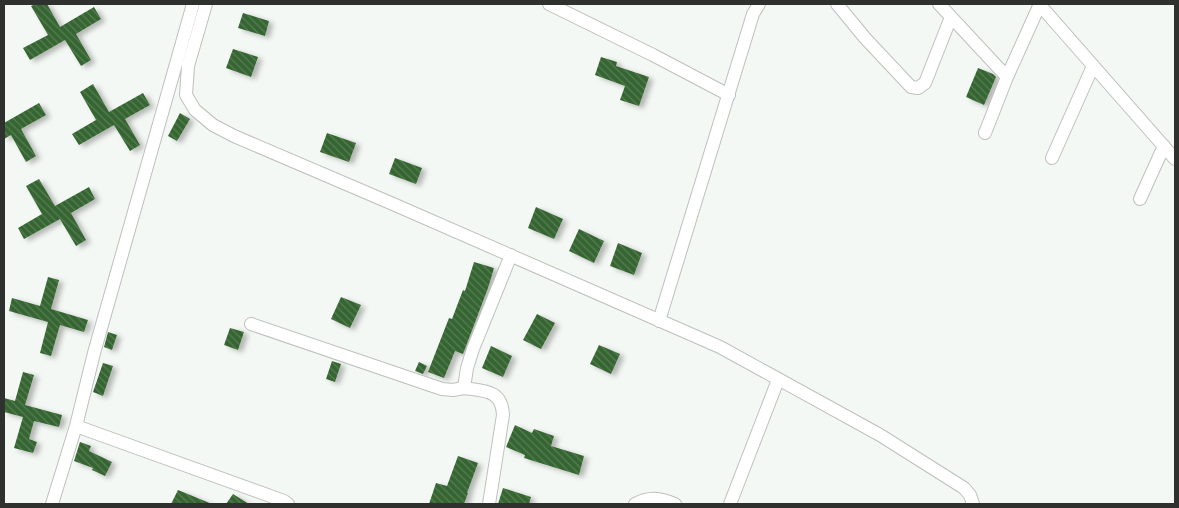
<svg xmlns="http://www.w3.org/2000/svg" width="1179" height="508" viewBox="0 0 1179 508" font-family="'Noto Sans',sans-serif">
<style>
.building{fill:url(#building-back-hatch);filter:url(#shadow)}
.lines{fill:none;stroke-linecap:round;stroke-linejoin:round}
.street-casing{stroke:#bdc0bc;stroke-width:14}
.street{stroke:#fff;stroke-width:12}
</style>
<defs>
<pattern id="building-back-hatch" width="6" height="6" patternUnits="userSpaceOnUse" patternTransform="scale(1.25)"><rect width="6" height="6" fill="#356530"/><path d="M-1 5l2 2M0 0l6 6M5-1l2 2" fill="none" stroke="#587c54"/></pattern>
<filter id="shadow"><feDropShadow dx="4.5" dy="2.5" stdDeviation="2.5" flood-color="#0004"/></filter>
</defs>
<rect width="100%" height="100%" fill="#f4f8f4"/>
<path class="building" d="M36,4H47L60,27L94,7L101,19L76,34L91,60L81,66L65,40L30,60L23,48L48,35L31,6Z
M243,13L269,21L265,36L238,28Z
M233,49L258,57L251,77L226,68Z
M601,57L617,62L616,66L649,77L639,106L620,100L625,86L595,75Z
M978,68L993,74L996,77L984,105L966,97Z
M93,84L109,112L143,93L150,105L125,119L140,145L130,151L114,125L79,145L72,134L96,120L80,92Z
M39,103L46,115L21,129L36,156L26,162L11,135L4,139V123Z
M180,113L190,119L177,141L168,136Z
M327,133L356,143L349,162L320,152Z
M395,158L422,168L416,184L389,174Z
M39,179L55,206L89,187L95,199L71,213L86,240L76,246L60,219L24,239L18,228L42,214L26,186Z
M536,207L563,219L554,239L528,228Z
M579,229L604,241L594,263L569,251Z
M618,243L642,253L634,275L610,266Z
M474,262L494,268L488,288L463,354L455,351L444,378L428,372L449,318L452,319L463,290L465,291Z
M48,277L59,280L51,309L88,320L84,332L60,325L51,356L40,353L48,322L9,311L12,298L40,306Z
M341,297L361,305L350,328L331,319Z
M537,314L555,323L541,349L523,340Z
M230,328L244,332L238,350L224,345Z
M108,332L117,335L112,350L104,347Z
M599,345L620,354L611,374L590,364Z
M491,346L512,356L503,377L482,368Z
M332,361L341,364L335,382L326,379Z
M419,362L427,366L423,374L415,371Z
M103,363L113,366L103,396L93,392Z
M23,372L34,375L25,405L62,415L59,427L34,421L29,439L37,442L33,453L14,448L23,417L4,412V398L15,401Z
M515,425L532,433L534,429L554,436L551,446L584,456L579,475L524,458L525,455L506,447Z
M80,442L91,446L89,451L112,462L105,476L92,470L93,468L74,461Z
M458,456L478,463L467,493H468L464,504H429L436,483L447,486Z
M503,488L531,497L529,504H498Z
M178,490L212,504H171Z
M233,494L249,504H226Z"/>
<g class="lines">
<defs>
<path id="street" d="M206,4L188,66L186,95L195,110L213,125L234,136L393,204L720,347L880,435L964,488L970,495L973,504
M549,4L653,55L729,95
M837,4L865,38L911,87L918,88L925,83L951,17
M939,4L1007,77
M1039,4L1175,159
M985,133L1007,77L1040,4
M1052,158L1093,66
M1140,199L1164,146
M659,321L753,14L759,4
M251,324L442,389L453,390L464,388
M76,426L284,501L288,504
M52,504L76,426L94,353L193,4
M489,504L503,415C502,390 485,391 464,388L467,368L473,349L511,255
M635,504C650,496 659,498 675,504
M730,504L778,380"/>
</defs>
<use href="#street" class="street-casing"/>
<use href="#street" class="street"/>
</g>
<rect width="1179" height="508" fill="none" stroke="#2f312f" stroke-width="10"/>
</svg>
